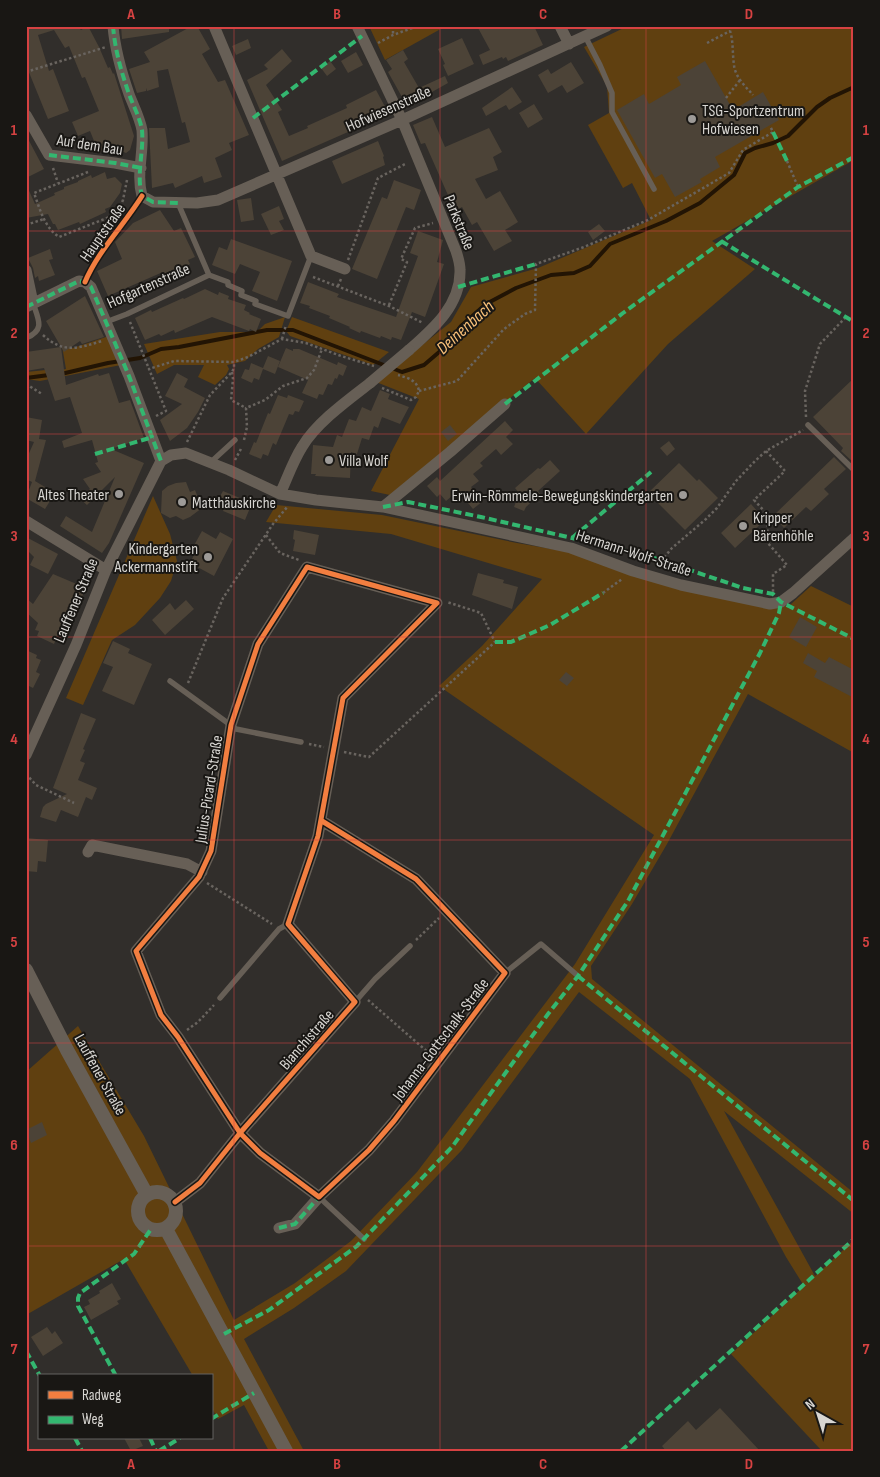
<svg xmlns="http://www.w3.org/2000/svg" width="880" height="1477" viewBox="0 0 880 1477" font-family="'Sofia Sans Condensed',sans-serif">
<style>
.green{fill:#604010}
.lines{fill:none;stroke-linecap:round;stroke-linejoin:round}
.stream{stroke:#221404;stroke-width:4}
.building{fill:#4c4337}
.path{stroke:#69645f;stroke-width:2.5;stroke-dasharray:2.5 2.5;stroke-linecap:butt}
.service{stroke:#675f56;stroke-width:5.5}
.minor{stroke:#675f56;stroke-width:11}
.tertiary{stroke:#675f56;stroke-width:14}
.minor-bridge{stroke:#675f56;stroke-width:11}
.quiet{stroke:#33b770;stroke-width:4;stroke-dasharray:8 4;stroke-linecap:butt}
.cycleway-casing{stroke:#191714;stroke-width:8}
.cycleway{stroke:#f27e40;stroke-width:5}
.grid{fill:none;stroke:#d64242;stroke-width:1;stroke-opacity:0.55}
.poi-dot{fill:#9e9b98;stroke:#191714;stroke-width:2}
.labels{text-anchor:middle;stroke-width:4;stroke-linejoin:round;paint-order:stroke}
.street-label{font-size:16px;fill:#d8d6d2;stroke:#191714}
.poi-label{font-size:16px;fill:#d8d6d2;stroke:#191714;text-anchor:start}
.water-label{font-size:18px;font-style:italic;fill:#f9c079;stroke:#191714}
.neatline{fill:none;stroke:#d64242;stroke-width:2}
.grid-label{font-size:16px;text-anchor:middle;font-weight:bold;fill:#d64242}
</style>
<rect width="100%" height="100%" fill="#312e2b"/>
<path class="green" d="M369,26H446L385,60Z
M628,26H854V160L712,241L755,269L668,344L586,434L535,378L390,495L371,491L419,399L376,382L451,322L471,287L538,268L651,220L632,183L623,188L588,125L609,113L607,86L584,47Z
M285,317L279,337L258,349L245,361L227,365L229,369L226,375L215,385L198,377L204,365H174L157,374L144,344L220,332H257L265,324Z
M292,317L389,352L373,365L290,336L286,331Z
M109,336L121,365L40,381L26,379V372L46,370L47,373L66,369L62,346L73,348Z
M153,496L170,534L177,561L171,581L160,598L135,625L112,640L83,705L66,698Z
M276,505L382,515L517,543L569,552L770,609L790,605L811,586L854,607V753L748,694L667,844L632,904L591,966L592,979L854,1193V1214L724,1111L815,1276L854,1240V1451H822L731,1354L804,1286L786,1257L690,1079L579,992L462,1150L346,1271L294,1308L244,1339L304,1451H269L244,1405L218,1419L211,1407V1376H193L124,1259L26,1315V1072L78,1026L144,1136L234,1320L295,1283L351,1241L417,1172L575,964L654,835L439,686L482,646L542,579L391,534L266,522Z"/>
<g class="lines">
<path class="stream" d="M61,374L108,363L140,358L161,349L179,347L267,330H293L402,372L424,365L445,347L461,326L486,304L516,288L551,275L574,273L590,266L610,244L666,221L700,203L734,175L745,153L755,148L773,143L788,136L817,107L830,98L854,87
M26,378L49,375"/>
</g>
<path class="building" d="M26,26H77L81,30L88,26L99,47L108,68L110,67L113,74L114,73L134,136L130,150L126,153L121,151L116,145L99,153L90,131L78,136L72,122L99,111L85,77L82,78L69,46L65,48L54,30L38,35L49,71L53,69L69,111L48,119L26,65Z
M121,26H169V32L122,39Z
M192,26H197L210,49L202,54L218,82L225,80L249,135L229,143L232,150L215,158L222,177L204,183L202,176L175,188L173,183L152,188L149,128H165L168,149L190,142L185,122L182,123L168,69L157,71L159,87L147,91V88L146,91L137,93L129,69L150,62L144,52Z
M477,26H534L543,45L508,61L506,57L503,59L502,57L483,65L479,55L490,50Z
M462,38L474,64L448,76L443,65L445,64L438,49Z
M248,39L251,48L236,55L232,46Z
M282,49L292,61L266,85L282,110L278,112L289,136L308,128L307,126L347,108L346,105L376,90L389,114L282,161L247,80L268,69L264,65Z
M403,50L408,59L404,62L419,88L445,76L448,83L407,106L388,72L392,69L386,60Z
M356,52L363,65L348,73L341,61Z
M330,61L336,69L327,76L321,68Z
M705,61L733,110L763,92L779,120L715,157L720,167L700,179L702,182L675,197L662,174L655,178L617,110L644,94L649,104L681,85L677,77Z
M571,62L584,83L567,93L562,85L548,93L538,75L548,69L551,74Z
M512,87L522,102L509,110L506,105L486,116L482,108Z
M534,104L543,119L528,128L519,113Z
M432,117L445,147L489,128L502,152L493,157L498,170L475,179L486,199L500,191L518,222L505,230L512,241L494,251L477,222L472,225L462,207L455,211L425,143L421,144L413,125Z
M26,135L44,169L26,178Z
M378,141L384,156L383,157L385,165L342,184L332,161Z
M105,172L107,179L115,177L122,184L120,193L110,207L105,209L106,212L80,224L79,222L58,230L55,224H53L48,214L26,218V184L35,204L55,195L54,193L64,189V187L78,182V181L91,175L92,178Z
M394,180L421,190L414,210L406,207L377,279L352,269L382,197L387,199Z
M251,198L254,220L241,222L237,200Z
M279,206L284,219L279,221L284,230L271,235L261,214Z
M160,210L174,231L181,228L195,257L188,260L190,264L165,277L163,272L108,296L97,271L122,259L115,242L133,223Z
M599,224L605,231L593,240L588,232Z
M418,231L443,240L437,262L444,264L425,317L412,312L401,340L392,337L391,340L381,336L380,338L361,331L360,333L349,328L350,327L329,318L330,316L309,308L310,306L300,303L308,282L339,294L337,297L396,317L418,256L410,253Z
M231,239L292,261L277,301L252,291L260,272L240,264L235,274L212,265L219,247L227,250Z
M50,249L53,259L49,260L55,275L39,281L38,276L35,278L33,268L28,258Z
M205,289L218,295L219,292L229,296L228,299L246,305L244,310L250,313L249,314L261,319L256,332L250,329L249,331L212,317L175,333L174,330L161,336L159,334L145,340L135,318L151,310L152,312L183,298L184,299Z
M85,296L104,337L82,344L80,341L64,352L46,321Z
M61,347L66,385L98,374L99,376L109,373L119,403L130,400L144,438L111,449L144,463L109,543L102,553L60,526L66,516L92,532L115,477L87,505L79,498L90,489L83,479L101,472L95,463L98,462L92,440L64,448L62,441L82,433L70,397L55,401L44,368L26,371V352Z
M286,348L293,351V349H299L337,365L338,362L347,366L343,376L339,374L337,379L335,378L332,385L328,384L323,395L319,394L317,399L302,393L308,380L278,367Z
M268,356L280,361L275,374L263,369L259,380L254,378L252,383L241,378L245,369L249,370L251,363L263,368Z
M177,373L188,379L184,387L205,398L198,412L187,428L170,441L160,420L182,404L165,396Z
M854,378V461L853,462L841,451L843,448L813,417Z
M380,390L390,394L388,399L409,407L400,424L382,417L378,428L374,426L369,440L362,438L357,454L351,452L350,478L315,476L316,474H311L313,445L333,447L337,435L342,437L349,419L356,421L362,407L371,411Z
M278,395L287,398L288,395L304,401L299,412L295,411L293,415L289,414L276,445L273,443L268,456L263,454L261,459L249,454L254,442L256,443L268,413L270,414Z
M26,417L42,420L39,439L46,440L35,481L55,493L45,509L26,498L32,482L26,479V460L34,442L26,440Z
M505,421L513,430L506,437L513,444L501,455L496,449L480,463L483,466L473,474L479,481L471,487L483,501L473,509L458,491L446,501L440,494L437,497L427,486L437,477L440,481Z
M450,425L457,434L448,441L441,432Z
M669,441L675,449L667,456L660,448Z
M834,457L846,469L824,489L829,494L811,511L806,507L784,528L773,516Z
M550,460L560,471L538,491L540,494L526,507L524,511L514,507L519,493L515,488L538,468L540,469Z
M679,463L697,481L699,479L718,498L685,530L648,493Z
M186,482L190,492L195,490L202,508L190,517L183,520L176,516L170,518L161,513L162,491L168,486L176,483Z
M223,491L252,503L245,520L223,511L226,504L218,500Z
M751,504L765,520L735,548L721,533Z
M294,530L319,535L315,555L293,551L295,540L293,539Z
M202,531L216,539L220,532L233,539L214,576L190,563L196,551L192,549Z
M26,537L58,554L48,574L30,565L34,557L26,549Z
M478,573L504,580L503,583L518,587L512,609L472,595Z
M53,574L86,588L79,603H77L69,621L65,620L63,628L60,630L54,644L37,636L39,631L35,630L38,623L26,612V598L33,604Z
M186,600L194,609L165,635L152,620L170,603L175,610Z
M800,617L817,627L806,647L789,637Z
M113,641L130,649L128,653L152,664L134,705L102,691L113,667L103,663Z
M26,650L37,655L36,658L41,660L36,672L40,674L33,688L29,686L26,691Z
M808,653L825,663L829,657L854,670V698L814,677L817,671L803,663Z
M566,672L574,678L567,686L559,680Z
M81,713L96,719L83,749L85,750L80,761L85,763L78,780L97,788L92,800L86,797L78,817L61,810L56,822L40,817L43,807L46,804L67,794L53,788Z
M26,838L48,840L46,862L38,861L37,872L26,871Z
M42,1122L47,1135L31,1143L26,1130Z
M112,1283L121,1299L117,1301L119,1304L91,1320L84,1307L90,1304L88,1300L100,1293L99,1291Z
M47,1327L52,1334L55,1331L63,1343L43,1356L31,1337Z
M720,1408L760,1451H666L662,1446L688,1421L696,1430Z
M124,1438H139L143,1446L131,1451Z"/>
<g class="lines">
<path class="path" d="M393,26V35
M728,26C734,38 732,52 734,65C735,77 746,87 753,95
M378,43L393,35L418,26
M707,43L730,31
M26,72L106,47
M726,98L740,80
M787,161L798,187
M53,168L58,183
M88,172L34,193C40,209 44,227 59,237L117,214L123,200L127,180
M26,225L44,219
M348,260L378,178L407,163
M313,277L389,306L423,323
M338,286L341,279
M389,305L407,262L401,259L415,228L433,223
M130,322L149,369
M43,335C63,354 79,348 102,341
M282,339L286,325
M232,372L233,379L231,400L246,408
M26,384L42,394
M382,388L411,400L416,397L419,391C417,380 408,378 398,375
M419,391L457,381L504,329L525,314L535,310L536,264L584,247L648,220L729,173L743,150L773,132L770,126
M156,416L166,411L149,369L174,361L234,362L248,357L282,339L306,343L341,356L374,366
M806,417L805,391L820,344L846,317
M244,440L247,427L246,408L265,400L283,386L307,378L314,370L322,349
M187,442L210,395L232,372L234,368V362
M766,451L785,471L754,500L768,515L767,542L787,565L773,574V592
M235,460L242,447
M266,535L280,553L299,560
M661,561L672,548L706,519L717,508L736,481L755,461L766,451L803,430
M603,593L622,579
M188,683L223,598L273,524L288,506
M309,744L324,747
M344,752L369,757L495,642L481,613L447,602
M26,774L36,785L74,803
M207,883L272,924
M416,940L439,918
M368,1000L430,1054
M187,1030L198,1022L214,1005"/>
<path class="service" d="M585,36L600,65L612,93V112L654,189
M178,203L209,275
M85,282C98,251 124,225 142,196
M106,322L127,314L209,275L228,282V285L242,291L241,295L256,301L255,304L288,316L311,256
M26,338C46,330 38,319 33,303
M808,425L854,470
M211,462L235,440
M170,681L236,729L301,742
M505,973L541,944L578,976
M220,998L279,929L288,924
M355,1002L375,979L410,946
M319,1197L364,1239"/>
<path class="minor" d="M113,26C115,50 121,71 129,94C133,105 140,118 142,130C144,152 136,174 142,196L153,202L197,203L218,200L402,120L607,26
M214,26L311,256L345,269
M357,26L402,120L456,251C458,257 460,264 460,270C461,305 433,329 409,350
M560,26L569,44
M26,115L49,155L115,163L141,168
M26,270L33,303
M26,307L79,281L85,282L91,287L129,376L161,461
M161,461L171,455L186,453L229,470L280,494L316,500L383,507L571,548L633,571L681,585L770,604L781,602L793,593L854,538
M280,494C287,479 293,461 302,447C316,423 348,400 370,383
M383,507L450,452L505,404
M26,521L106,570
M26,755L76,645L106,570L161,461
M88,852L92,845L187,864L202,872
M175,1202L200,1183L240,1133L355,1002L288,924L318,836L343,698L437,603L307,567L258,644L231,725L211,851L199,877L136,951L161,1015L178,1037L240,1133L260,1153L319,1197L369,1150L394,1121L505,973L416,879L322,821
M279,1228L295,1224L319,1197"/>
<path class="tertiary" d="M26,970L67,1050L147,1195
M138 1211a19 19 0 1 1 38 0a19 19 0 1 1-38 0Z
M166,1229L286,1451"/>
<path class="minor-bridge" d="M370,383L409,350"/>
<path class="quiet" d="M113,26C115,50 121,71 129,94C133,105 140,118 142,130C144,152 136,174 142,196L153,202L178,203
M253,118L362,36
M773,132L787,161
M49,155L115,163L141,168
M721,241L854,322
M458,287L536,264
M26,307L79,281L85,282L91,287L129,376L161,461
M505,404L623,313L798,187L854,157
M95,454L153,437
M383,507L408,502L481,517L572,538L645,555L743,588L773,594L781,602L854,639
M572,538L651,472
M495,642H511L550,625L603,593
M578,976L854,1201
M279,1228L295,1224L319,1197
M26,1326H27
M224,1334L269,1310L357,1246L452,1147L548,1014L578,976L628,901L760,653L779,613L781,602
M26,1351L40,1376
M116,1376L78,1306V1298L80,1293L134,1254L151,1229
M211,1419L254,1393
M75,1438L82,1451
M150,1438L156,1451
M159,1451L180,1438
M621,1451L854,1239"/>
<defs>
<path id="cycleway" d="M85,282C98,251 124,225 142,196
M175,1202L200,1183L240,1133L355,1002L288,924L318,836L343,698L437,603L307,567L258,644L231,725L211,851L199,877L136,951L161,1015L178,1037L240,1133L260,1153L319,1197L369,1150L394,1121L505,973L416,879L322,821"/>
</defs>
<use href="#cycleway" class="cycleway-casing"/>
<use href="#cycleway" class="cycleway"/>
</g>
<path class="grid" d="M234,26V1451M440,26V1451M646,26V1451M26,231H854M26,434H854M26,637H854M26,840H854M26,1043H854M26,1246H854"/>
<g class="poi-dot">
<circle cx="692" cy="119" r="5"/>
<circle cx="329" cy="460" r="5"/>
<circle cx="119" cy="494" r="5"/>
<circle cx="683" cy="495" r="5"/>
<circle cx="182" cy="502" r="5"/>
<circle cx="743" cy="526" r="5"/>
<circle cx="208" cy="557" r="5"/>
</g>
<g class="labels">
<g class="street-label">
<text transform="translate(388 108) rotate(-24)" y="6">Hofwiesenstraße</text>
<text transform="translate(90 144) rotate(9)" y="6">Auf dem Bau</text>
<text transform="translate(460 222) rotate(68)" y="6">Parkstraße</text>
<text transform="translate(102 232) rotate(-55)" y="6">Hauptstraße</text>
<text transform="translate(148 285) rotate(-24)" y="6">Hofgartenstraße</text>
<text transform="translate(634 552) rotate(18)" y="6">Hermann-Wolf-Straße</text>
<text transform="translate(75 600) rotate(-67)" y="6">Lauffener Straße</text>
<text transform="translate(208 789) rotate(-81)" y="6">Julius-Picard-Straße</text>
<text transform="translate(306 1039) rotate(-49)" y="6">Bianchistraße</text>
<text transform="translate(440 1039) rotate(-53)" y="6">Johanna-Gottschalk-Straße</text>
<text transform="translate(101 1074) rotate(61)" y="6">Lauffener Straße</text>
</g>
<g class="poi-label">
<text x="702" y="116">TSG-Sportzentrum<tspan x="702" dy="18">Hofwiesen</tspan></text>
<text x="339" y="466">Villa Wolf</text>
<text x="109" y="500" text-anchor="end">Altes Theater</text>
<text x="673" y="501" text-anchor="end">Erwin-Römmele-Bewegungskindergarten</text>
<text x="192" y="508">Matthäuskirche</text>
<text x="753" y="523">Kripper<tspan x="753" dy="18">Bärenhöhle</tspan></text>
<text x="198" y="554" text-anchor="end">Kindergarten<tspan x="198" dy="18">Ackermannstift</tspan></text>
</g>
<g class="water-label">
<text transform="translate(465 327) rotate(-42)" y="6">Deinenbach</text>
</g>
</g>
<rect width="880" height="1477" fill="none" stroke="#191714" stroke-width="55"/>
<rect x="38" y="1374" width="175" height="65" fill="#191714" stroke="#656360"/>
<rect x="48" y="1391" width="25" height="8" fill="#f27e40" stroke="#656360"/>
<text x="82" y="1400" font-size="15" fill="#d8d6d2">Radweg</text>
<rect x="48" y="1416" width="25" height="8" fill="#33b770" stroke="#656360"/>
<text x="82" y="1424" font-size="15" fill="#d8d6d2">Weg</text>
<g transform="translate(818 1414) rotate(321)" stroke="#191714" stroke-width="4" paint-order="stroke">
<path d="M0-4L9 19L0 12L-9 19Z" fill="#d8d6d2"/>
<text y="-8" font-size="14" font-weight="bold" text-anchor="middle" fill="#d8d6d2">N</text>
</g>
<rect x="28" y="28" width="824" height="1422" class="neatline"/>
<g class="grid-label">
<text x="131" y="19">A</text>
<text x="337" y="19">B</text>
<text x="543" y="19">C</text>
<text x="749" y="19">D</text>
<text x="14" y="135">1</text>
<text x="866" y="135">1</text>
<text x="14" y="338">2</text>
<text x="866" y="338">2</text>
<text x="14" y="541">3</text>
<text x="866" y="541">3</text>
<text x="14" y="744">4</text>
<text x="866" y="744">4</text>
<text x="14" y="947">5</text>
<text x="866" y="947">5</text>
<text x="14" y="1150">6</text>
<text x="866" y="1150">6</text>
<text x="14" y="1354">7</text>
<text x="866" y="1354">7</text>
<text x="131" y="1469">A</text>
<text x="337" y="1469">B</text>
<text x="543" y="1469">C</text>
<text x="749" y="1469">D</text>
</g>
</svg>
